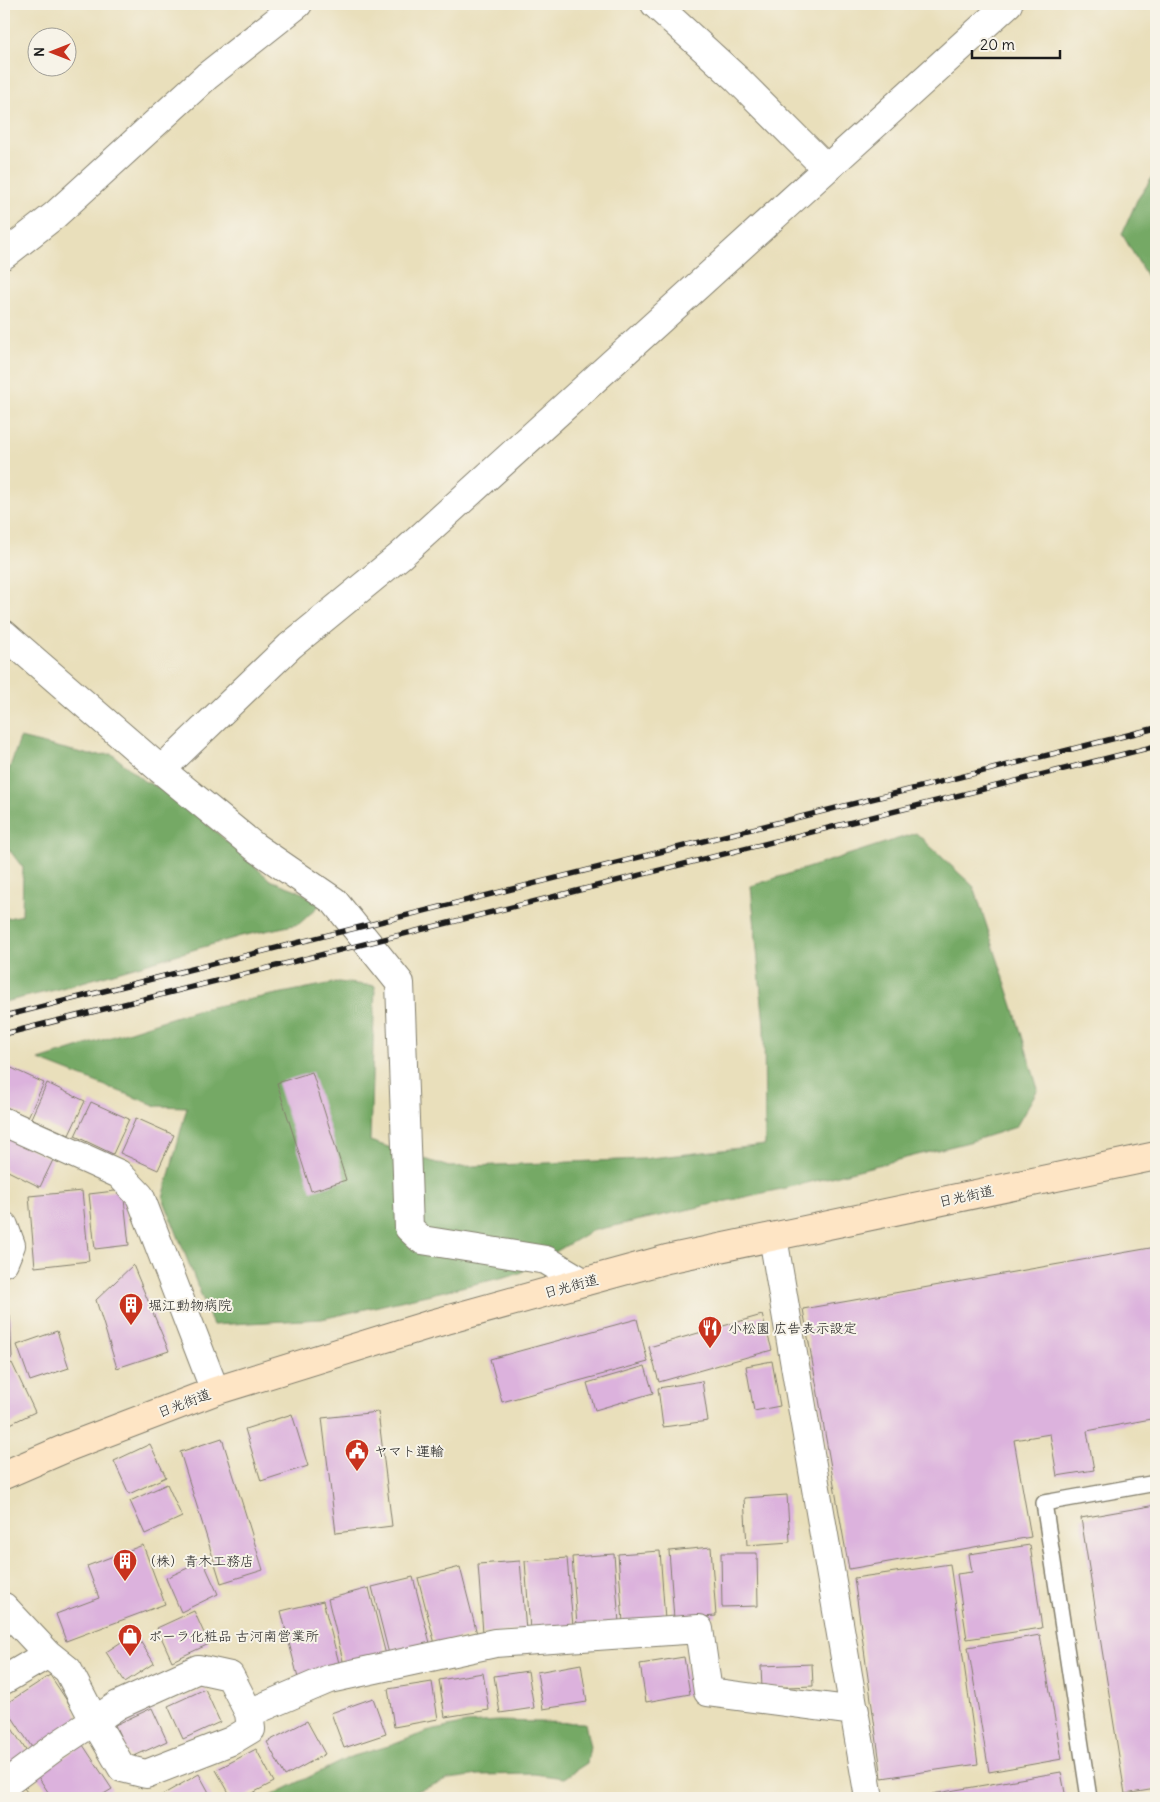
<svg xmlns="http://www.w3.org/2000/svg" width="1160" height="1802" viewBox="0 0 1160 1802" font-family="Delius,'Klee One',sans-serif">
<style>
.forest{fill:#74a965;stroke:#486240}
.building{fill:#dcb2dd}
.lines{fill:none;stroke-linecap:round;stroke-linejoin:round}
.lane-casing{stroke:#827e6c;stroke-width:18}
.street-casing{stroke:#827e6c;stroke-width:30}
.secondary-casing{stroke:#827e6c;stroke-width:30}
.lane{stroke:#fff;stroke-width:15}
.street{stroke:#fff;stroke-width:28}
.secondary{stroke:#fee5c5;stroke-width:28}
.rail-casing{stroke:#1c1c1c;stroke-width:5.5}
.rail{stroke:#f7f3e8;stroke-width:4;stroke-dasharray:11;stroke-linecap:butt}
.labels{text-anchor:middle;stroke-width:4;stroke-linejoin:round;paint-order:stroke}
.street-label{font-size:14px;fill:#1c1c1c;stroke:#f7f3e8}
.poi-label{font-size:14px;fill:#1c1c1c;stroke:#f7f3e8;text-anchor:start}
</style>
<rect width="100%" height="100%" fill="#f7f3e8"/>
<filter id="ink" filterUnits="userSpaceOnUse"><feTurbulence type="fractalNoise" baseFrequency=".02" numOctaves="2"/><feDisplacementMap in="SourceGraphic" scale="10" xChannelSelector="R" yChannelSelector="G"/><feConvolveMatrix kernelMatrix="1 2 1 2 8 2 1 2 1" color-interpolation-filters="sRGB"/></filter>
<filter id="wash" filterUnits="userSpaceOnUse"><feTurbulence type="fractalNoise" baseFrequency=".0096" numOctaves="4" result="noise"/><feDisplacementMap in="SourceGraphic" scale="20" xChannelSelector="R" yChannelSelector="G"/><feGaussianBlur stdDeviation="1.12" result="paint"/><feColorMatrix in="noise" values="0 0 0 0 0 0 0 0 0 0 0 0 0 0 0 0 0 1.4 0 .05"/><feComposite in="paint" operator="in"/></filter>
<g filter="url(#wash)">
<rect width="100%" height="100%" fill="#e9dfbb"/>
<path class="forest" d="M1156,172V292L1122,234L1137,200Z
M20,738L90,755L112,754L144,781L174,794L270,880L297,890L321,904L299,924L241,936L55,990L4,1002V919L22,915L23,868L4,843V784Z
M916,833L974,887L1013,1006L1038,1089L1016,1127L969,1142L799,1185L591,1231L518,1274L322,1319L213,1325L163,1198L187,1107L157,1106L39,1060L196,1010L338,982L375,986L370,1141L449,1167L643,1159L765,1145L764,1025L751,886Z
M498,1721L585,1723L590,1747L587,1763L564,1778L534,1774L479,1775L449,1779L420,1790L392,1796L388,1798H266L350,1757L392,1745L426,1732L466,1723Z"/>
<g id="blocks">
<path class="building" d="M5,1065L44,1083L28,1117L4,1106V1068Z
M312,1072L346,1180L311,1191L277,1083Z
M47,1083L85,1101L69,1135L31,1118Z
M91,1102L129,1119L113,1154L75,1136Z
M136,1118L174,1135L158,1170L120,1153Z
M4,1136L53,1160L40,1187L4,1169Z
M123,1190L129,1245L95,1249L89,1194Z
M82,1191L89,1261L35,1267L29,1196Z
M1156,1247V1418L1087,1431L1094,1470L1057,1476L1050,1434L1014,1440L1031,1537L849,1569L803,1309Z
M133,1265L169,1351L117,1368L96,1300Z
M762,1315L772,1350L659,1382L649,1347Z
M4,1316H10L12,1358L4,1359Z
M637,1319L648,1362L502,1402L490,1359Z
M57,1331L69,1368L30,1381L17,1345Z
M772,1361L780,1406L754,1411L746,1366Z
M12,1363L35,1412L4,1427V1367Z
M645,1366L653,1393L595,1410L587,1383Z
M702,1381L708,1421L663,1427L658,1388Z
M378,1412L392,1526L336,1533L322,1418Z
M292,1414L308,1466L261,1481L245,1429Z
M222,1438L263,1570L221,1583L180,1452Z
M150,1444L166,1477L129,1494L114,1461Z
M167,1484L182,1517L145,1534L130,1501Z
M787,1495L790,1542L747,1545L744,1498Z
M1156,1505V1789L1125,1794L1081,1518Z
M143,1545L165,1604L66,1641L56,1614L99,1598L87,1566Z
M1030,1545L1042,1628L967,1639L957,1574L972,1572L969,1554Z
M711,1547L716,1616L674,1619L669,1551Z
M660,1551L665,1620L623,1623L618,1554Z
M721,1553H757L758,1606L722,1607Z
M614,1554L619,1623L577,1626L572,1557Z
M567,1558L573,1626L530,1630L525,1561Z
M203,1561L218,1594L181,1612L166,1578Z
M520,1561L526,1630L483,1633L478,1564Z
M950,1564L978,1764L882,1778L854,1578Z
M460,1567L477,1634L435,1644L418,1578Z
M413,1577L430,1643L389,1654L372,1587Z
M369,1588L386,1655L344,1665L328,1599Z
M323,1601L340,1667L298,1678L281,1611Z
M194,1611L209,1644L172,1661L157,1628Z
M135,1633L154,1663L125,1682L106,1652Z
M1040,1635L1062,1759L989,1772L968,1647Z
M684,1657L690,1694L646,1702L640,1664Z
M581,1664L587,1702L543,1709L537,1672Z
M812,1664L813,1686L762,1688L761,1666Z
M528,1671L534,1708L500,1713L494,1676Z
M483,1673L489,1710L445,1717L439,1680Z
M50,1675L79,1719L33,1749L4,1705Z
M432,1682L438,1719L394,1727L388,1689Z
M205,1689L220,1722L183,1739L168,1706Z
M373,1698L386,1734L344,1748L331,1713Z
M152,1708L167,1741L130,1758L115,1725Z
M4,1716L27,1752L4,1767Z
M307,1721L325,1754L285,1776L267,1742Z
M83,1745L112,1789L97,1798H52L37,1775Z
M256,1749L274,1782L243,1798H232L216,1770Z
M1061,1772L1066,1798H933L932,1794Z
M199,1774L212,1798H161L160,1796Z
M22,1785L31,1798H4Z"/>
</g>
</g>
<g filter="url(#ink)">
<use href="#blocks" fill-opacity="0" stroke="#827e6c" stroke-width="1"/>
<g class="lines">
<defs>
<path id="lane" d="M1089,1798L1044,1503L1156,1483"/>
<path id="street" d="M655,4L737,79L826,168
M4,255L55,215L207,76L298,4
M4,634L161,770L255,847L334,901L400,983L409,1228L422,1240L546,1260L583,1282
M161,770L290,646L400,556L1008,4
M4,1122L119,1174L140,1196L215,1391
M4,1226L11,1245L4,1262
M773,1237L869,1798
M4,1607L48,1654L68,1670L95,1722L122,1768L146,1774L231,1741L251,1729L249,1713L230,1676L198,1669L118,1705L55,1747L4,1785
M4,1680L48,1654
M249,1713L329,1679L495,1643L699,1629L708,1692L855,1711"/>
<path id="secondary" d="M4,1475L71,1446L215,1391L428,1325L583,1282L667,1259L1156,1156"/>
</defs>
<use href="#lane" class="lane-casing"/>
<use href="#street" class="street-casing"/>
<use href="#secondary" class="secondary-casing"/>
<use href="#lane" class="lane"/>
<use href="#street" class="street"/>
<use href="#secondary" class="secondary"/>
<defs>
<path id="rail" d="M4,1016L1156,728
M4,1034L1156,746"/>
</defs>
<use href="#rail" class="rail-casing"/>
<use href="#rail" class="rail"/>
</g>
</g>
<defs>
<symbol id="building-pin" viewBox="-11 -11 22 30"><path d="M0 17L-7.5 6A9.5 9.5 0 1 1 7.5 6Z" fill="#c8321e" stroke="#f7f3e8"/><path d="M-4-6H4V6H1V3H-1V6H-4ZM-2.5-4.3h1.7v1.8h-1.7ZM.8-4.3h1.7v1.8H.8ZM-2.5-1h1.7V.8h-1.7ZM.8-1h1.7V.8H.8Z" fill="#fff"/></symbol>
<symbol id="restaurant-pin" viewBox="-11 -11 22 30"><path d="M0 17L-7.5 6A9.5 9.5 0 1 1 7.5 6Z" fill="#c8321e" stroke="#f7f3e8"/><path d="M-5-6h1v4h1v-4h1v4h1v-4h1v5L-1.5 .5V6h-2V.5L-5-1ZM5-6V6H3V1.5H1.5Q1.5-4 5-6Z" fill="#fff"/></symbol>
<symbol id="civic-pin" viewBox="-11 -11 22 30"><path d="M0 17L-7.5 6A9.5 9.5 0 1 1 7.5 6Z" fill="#c8321e" stroke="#f7f3e8"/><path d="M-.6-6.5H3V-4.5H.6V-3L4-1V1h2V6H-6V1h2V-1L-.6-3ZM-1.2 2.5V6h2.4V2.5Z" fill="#fff"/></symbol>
<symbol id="shop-pin" viewBox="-11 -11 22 30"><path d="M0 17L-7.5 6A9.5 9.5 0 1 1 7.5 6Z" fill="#c8321e" stroke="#f7f3e8"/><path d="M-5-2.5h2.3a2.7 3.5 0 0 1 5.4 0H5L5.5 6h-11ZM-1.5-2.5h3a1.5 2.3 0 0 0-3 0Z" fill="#fff"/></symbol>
</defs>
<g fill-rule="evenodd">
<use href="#building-pin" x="117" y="1291" width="28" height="38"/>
<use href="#restaurant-pin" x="696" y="1314" width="28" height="38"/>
<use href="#civic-pin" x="343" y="1437" width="28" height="38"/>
<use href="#building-pin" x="111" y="1547" width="28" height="38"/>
<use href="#shop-pin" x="116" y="1622" width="28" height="38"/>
</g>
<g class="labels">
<g class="street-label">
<text transform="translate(966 1196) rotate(-12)" y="5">日光街道</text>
<text transform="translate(571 1286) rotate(-15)" y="5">日光街道</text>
<text transform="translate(184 1403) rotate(-21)" y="5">日光街道</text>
</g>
<g class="poi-label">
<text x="148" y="1310">堀江動物病院</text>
<text x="728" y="1333">小松園 広告表示設定</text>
<text x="374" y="1456">ヤマト運輸</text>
<text x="142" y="1566">（株）青木工務店</text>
<text x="148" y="1641">ポーラ化粧品 古河南営業所</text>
</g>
</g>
<rect width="1160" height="1802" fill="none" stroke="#f7f3e8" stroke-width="20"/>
<g transform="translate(52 52) rotate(270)"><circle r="24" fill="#f7f3e8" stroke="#9f9d96"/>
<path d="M0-4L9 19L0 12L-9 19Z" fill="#c8321e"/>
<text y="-8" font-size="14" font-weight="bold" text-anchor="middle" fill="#1c1c1c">N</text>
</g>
<path d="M972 50v8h88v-8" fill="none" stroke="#1c1c1c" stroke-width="2.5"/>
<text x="980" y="50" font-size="15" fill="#1c1c1c" stroke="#f7f3e8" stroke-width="4" paint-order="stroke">20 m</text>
</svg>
